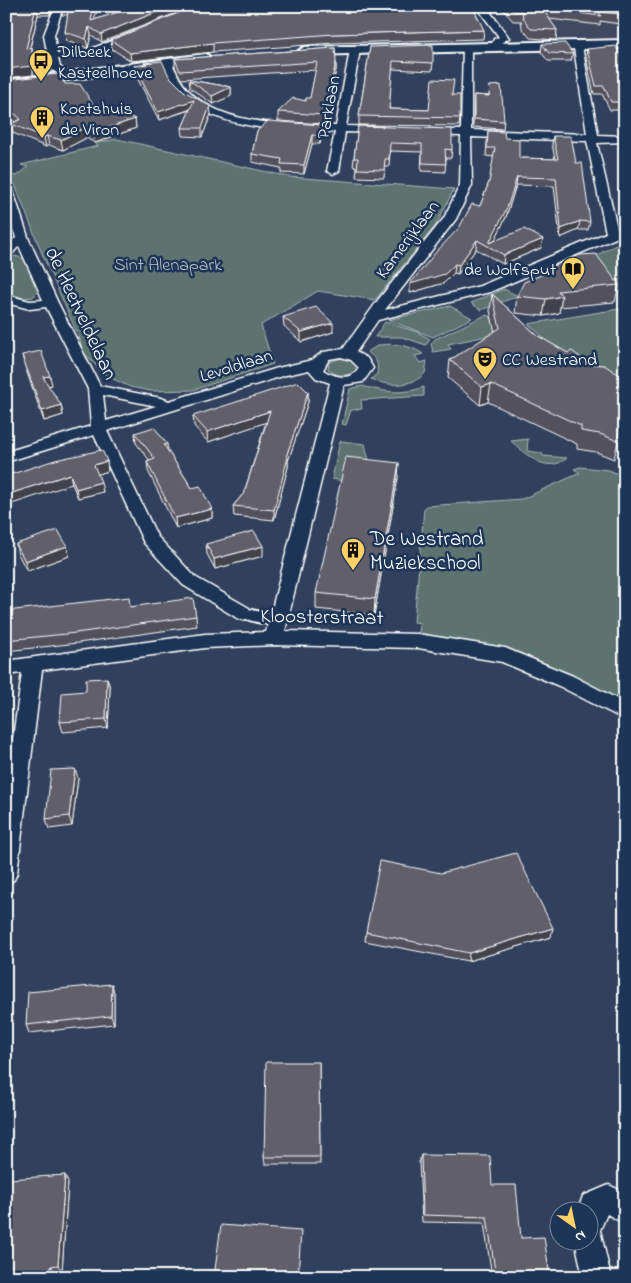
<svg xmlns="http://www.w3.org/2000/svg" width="631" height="1283" viewBox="0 0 631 1283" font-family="'Indie Flower',sans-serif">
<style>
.built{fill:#3f4a61}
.green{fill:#5b7370;stroke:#adb9b8}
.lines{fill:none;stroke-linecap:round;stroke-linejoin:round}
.pedestrian-casing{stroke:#fff;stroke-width:4}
.minor-casing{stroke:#fff;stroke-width:3}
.tertiary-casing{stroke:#fff;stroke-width:4}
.pedestrian{fill:#1d3557;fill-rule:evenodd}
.minor{fill:#1d3557;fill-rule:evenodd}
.tertiary{fill:#1d3557;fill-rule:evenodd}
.wall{fill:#53515c;stroke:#fff}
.shaded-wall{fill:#43424b;stroke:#fff}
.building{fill:#605e6b;stroke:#fff}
.labels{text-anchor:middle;stroke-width:5;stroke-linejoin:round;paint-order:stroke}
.far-poi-label{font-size:18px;fill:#fff;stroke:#1d3557;text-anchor:start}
.far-street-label{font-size:18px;fill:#fff;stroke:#1d3557}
.far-park-label{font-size:18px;fill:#b5c0bf;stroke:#1d3557}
.street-label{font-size:21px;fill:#fff;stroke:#1d3557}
.poi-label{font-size:21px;fill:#fff;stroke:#1d3557;text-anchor:start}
</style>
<rect width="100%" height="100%" fill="#31415d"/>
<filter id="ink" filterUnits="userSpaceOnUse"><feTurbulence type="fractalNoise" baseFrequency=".02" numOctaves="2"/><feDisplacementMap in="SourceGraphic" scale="10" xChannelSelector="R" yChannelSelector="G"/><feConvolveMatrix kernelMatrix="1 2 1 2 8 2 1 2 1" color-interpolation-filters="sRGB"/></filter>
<g filter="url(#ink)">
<path class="built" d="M534,6H625V38L561,39Z"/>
<path class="green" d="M117,139L290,177L454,189L436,225L375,300L318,291L261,325L273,364L193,390L151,391L130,387L105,375L83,352L79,337L43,256L11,175L17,176L28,167L21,165L98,146L95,143Z
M616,245L625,248V293L616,290L589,259Z
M15,256L25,259L39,291L33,297L23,298L6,292V261Z
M504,289L518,296L481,310L471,303Z
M450,306L472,318L433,337L388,320Z
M625,308V431L619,398L539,342L542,336L528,324Z
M486,315L491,317L495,331L492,335L448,344L451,349L433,352L431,344L435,339Z
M385,322L417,332L430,339L426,345L402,337H375Z
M379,345C395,343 410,345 423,354L415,356L420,363L427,361L425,373C413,387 387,387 371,379L377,374C379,363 376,358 367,352Z
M342,358L351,359L359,367L357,370C347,377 337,377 328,369L329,362Z
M362,386C384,392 403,395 424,387V396L361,400L362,409L351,410L346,425L342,424L350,389Z
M528,439L527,451L542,453L543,456L567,458C546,475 527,455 511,441Z
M340,441L365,444L369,461L344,481L332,479Z
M580,467L609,470L625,477V712L505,655L418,641L420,623L414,622L424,509L426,506L522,499L580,473L574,469Z"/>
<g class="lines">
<defs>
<path id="pedestrian" d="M243,608C252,611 280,614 284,619C277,630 248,620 238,616L236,613Z"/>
<path id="minor" d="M55,6H63L54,35L57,54L88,50L135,32L140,35L93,55L58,59L60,67L71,74L63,76L50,69L44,35Z
M486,6L509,38L501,43L499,48L491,46L494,39L499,37L479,10L448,12L444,9L448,6Z
M463,45L471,47V130L587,134L574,48L582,46L598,135L625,136V142L597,143L617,228L625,225V234L490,292L378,320L356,352L367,358L373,368L363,382L344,385L285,631L418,634L505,648L573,676L625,703V720L559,686L502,662L418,648L274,645L205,648L42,670L17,873L14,880L6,883V789L22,673L6,675V661L205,634L266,632L330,383L316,378L309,370L286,375L107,431L157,536L195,577L249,608L252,613L249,618L243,620L237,618L183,585L144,543L94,435L6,462V452L91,426L88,389L46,307L30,309L6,303V295L30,301L43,300L19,246L10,256L6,257V245L16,238L6,207V185L12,188L29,240L58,303L100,386L161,398L169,401L278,368L312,360L323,352L343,349L378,300L444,218L460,185L461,136L427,135L422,132L427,129L461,130ZM471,137L587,141L606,233L480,286L385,310L456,219L472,185ZM341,357L351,360L359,368C351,382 334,377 323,370L329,359ZM103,395L156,406L106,421Z
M355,47L360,50L346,126L382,127L387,130L382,133L345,132L339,171L333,174L327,171L335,132C288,131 216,130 181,95C172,86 167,74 162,62L170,60C176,70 179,81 188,90C223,127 289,124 336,126L350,50Z
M609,1185L625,1193V1224L607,1214L600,1230L611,1277H583L575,1240H588V1210H578L583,1196Z"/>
<path id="tertiary" d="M625,40V48L304,55L298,51L304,47Z
M206,54L212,58L210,61L6,88V80Z"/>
</defs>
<use href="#pedestrian" class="pedestrian-casing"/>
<use href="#minor" class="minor-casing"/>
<use href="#tertiary" class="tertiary-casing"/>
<use href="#pedestrian" class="pedestrian"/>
<use href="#minor" class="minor"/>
<use href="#tertiary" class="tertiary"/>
</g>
<path class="wall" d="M10,6H54L50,15H38L30,48L33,56V75L6,78V58L9,57L11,20L10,15L11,12Z
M61,6H98L94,20L136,6H194L102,42L91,35L88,48L66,41L65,32L68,15H62Z
M500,6H625L619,24L600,21V25L549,19L557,30L556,40L530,38L522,28L521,21H513Z
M484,30L483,39L334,43L213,52L131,61L112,49L111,40Z
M542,44L573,54L571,61H548L541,52Z
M370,47L433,63L432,71L392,69L389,109L429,110L452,95L460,118L459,126L359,125V116Z
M335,48L336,70L324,124L278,121V112L310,98L316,70L181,79L175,67V59Z
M587,49L625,64V122L619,110H610L602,94H594L586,57Z
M144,63L169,76L184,91L211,114L202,137L183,136L182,128L190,110L159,120L135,74L134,66L144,65Z
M6,80L65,84L99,114L135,119L136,128L95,143L86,138L63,150L49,145L46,147L13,133L11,124L15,122L10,117L6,111Z
M189,80L231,87V96L213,104L190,88Z
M490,86L504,121L503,129L473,127L474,95L489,96Z
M358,126L452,150L451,158H446L445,172L421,171L422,152L390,151L389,167H385L384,178L356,177L357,167L353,166Z
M257,131L322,133L320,144H312L304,174L281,173V168L252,162V154Z
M488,131L505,138L519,158L555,159L552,144L553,136L590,222L588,230H578L560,238L554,186L516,185L506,217L494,241L541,248L503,264L476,249L458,274L454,273L444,283L410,293L459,228L480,206L489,182L494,157L486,156Z
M551,267L619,285L615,302L560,307L559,313L543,316L515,313L517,296L550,272Z
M492,294L538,336L620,384L625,385V415L620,417L618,441L614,459L596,452L577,449V444L488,402L480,405L448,378L450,360L495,332L490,311Z
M283,317L333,332L301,342L284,326Z
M22,355L52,385L48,386L61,405L63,415L44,421L24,364Z
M308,392V402L288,461V467L274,520L234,516L233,506L244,493L266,422L208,442L194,426L193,416Z
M135,433L167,444L168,451L192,488L212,509V518L176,528L148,471L147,462L150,461L136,443Z
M107,461L108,471L98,474L103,492L78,498L72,484L6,476Z
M398,478L374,615L316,609V593Z
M16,544L67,546L69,556L27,571L18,554Z
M206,544L263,556L215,569L207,554Z
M131,607L196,616L197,626L78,643L6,651V611Z
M107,678L110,688L108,728L63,732L60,722L86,691Z
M78,778L72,826L49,829L46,819Z
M366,932L551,937L468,961L365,941Z
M114,992V1024L29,1033L26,1025Z
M319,1062L320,1164H265L264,1157Z
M421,1155L492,1185L521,1238L550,1277H492L484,1223L422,1222L419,1162Z
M68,1182L62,1271H55L54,1277H6Z"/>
<path class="shaded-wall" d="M49,6H54L50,15L49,7Z
M94,6H98L92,28L91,21Z
M172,6H194L102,42L101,34Z
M36,7L38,15L27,58L26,49Z
M625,7V13L619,24L620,14Z
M89,27L91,35L88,48L86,39Z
M213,43V52L131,61L130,53Z
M32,47L33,56V75L6,78V69Z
M336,62V70L324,124V115Z
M231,87V96L213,104L212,96Z
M194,100V108L159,120L158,112Z
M210,106L211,114L202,137V128Z
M135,119L136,128L95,143L93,133Z
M322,125V133L320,144V136Z
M84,128L86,138L63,150L61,140Z
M312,135V144L304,174V165Z
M47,136L49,145L46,147L44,137Z
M517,177L516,185L506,217L491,248L489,243Z
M580,221L578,230L560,238L561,229Z
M543,239L541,248L503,264L504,255Z
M477,240L476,249L458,274L459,265Z
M455,264L454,273L444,283L410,293V284Z
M562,296L559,313L543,316L546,299Z
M333,323V332L301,342V332Z
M50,376L52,385L45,387L43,377Z
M491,384L488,402L480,405L482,387Z
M308,392V402L288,461V467L274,520V510L286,457Z
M625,399V415L617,418L621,400Z
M61,405L63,415L44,421L42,411Z
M270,411V421L208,442L207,432Z
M107,461L108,471L96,475L94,465Z
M399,463L398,478L374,615L375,599Z
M70,474L72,484L6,506V495Z
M101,482L103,492L78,498L76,489Z
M212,509V518L176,528L175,518Z
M67,546L69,556L27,571L25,561Z
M263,546V556L215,569L214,559Z
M107,678L110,688L108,728L106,719Z
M75,769L78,778L72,826L69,816Z
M553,928L551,937L468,961L469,953Z
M112,984L114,992V1024L111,1016Z
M65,1175L68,1182L62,1271L58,1265Z
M51,1266L55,1271L54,1277H50Z"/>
<path class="building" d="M15,6H49L36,7L26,49L32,47V66L6,69V58L9,57L10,25L13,15H10Z
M61,6H94L91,21L136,6H172L101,34L89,27L86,39L65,32L69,6Z
M196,6H472L484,30L334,34L213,43L130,53L111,40Z
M509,6H625V7L620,14L599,12L601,16L542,8L557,30L531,29L523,18L522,11L514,12Z
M565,43L573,54L549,53L542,44Z
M433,45V63L393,61L389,109L429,110L432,79L454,80L452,95H460V118L359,116L370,47Z
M616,46L625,64V109L621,102H611L604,86H596L587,49Z
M335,48L336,62L324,115L278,112L293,98L306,101V98H310L317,62L180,71L175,59Z
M162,61L169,76L184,91L210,106L202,128H182L194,100L158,112L134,66L147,64L144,63Z
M58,74L65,84H80L99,114L115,109L135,119L93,133L84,128L61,140L47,136L44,137L11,124L21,119L8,108L6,105V80Z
M189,80L231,87L212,96Z
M501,85L504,121L474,119V95L489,96L490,86Z
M268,121L322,125L320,136L312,135L304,165L281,164L282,159L252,154L257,131Z
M358,126L452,129V150L445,149L446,164L422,163V144L390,143L389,159H385L384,170L357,169L358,158H354Z
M488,131L504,132L505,138L519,139V158L558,159L553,136H571L576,163H582L590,222L580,221L561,229L556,178L517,177L507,208L489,243L524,229L543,239L504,255L477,240L459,265L455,264L445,274L410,284L436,252L459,228L472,204L480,206L489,182L495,148H487Z
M596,254L619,285L558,291L562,296L546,299L517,296L524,282L554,270L551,267L580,255Z
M492,294L538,336L568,353L572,351L589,364L604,365L621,376L620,384L625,385V399L621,400L618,441L600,434L581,431V426L491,384L482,387L450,360L500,328Z
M316,307L333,323L301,332L283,317Z
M41,351L50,376L43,377L61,405L42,411L22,355Z
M298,382L308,392L286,457H288L274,510L233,506L244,493L270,411L207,432L193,416Z
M154,427L167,444L164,445L192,488L200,486L212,509L175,518L147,462L155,459L135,433Z
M102,450L107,461L94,465L101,482L76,489L70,474L6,495V476L55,460Z
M346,457L399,463L375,599L316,593Z
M58,530L67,546L25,561L16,544Z
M254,531L263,546L214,559L206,544Z
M129,597L130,607L193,598L196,616L76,633L6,640V611Z
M107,678L106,719L60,722L62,693L86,691V679Z
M75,769L69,816L46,819L51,770Z
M516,853L553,928L469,953L366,932L380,861L441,873Z
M112,984L111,1016L26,1025L28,992Z
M266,1062H319L320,1157H264Z
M421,1155L490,1156L492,1185H516L521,1238L544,1237L550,1277H496L487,1217L423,1215Z
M65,1175L58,1265L51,1266L50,1277H6V1202L9,1179Z
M221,1225L301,1231L298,1277H214Z"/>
</g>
<defs>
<symbol id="bus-pin" viewBox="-11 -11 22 30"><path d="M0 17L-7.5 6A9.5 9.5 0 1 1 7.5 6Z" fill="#ffd166" stroke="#1d3557"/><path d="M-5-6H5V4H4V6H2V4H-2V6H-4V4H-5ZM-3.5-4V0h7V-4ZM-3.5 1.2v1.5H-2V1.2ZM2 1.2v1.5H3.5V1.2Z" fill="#111"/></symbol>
<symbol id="building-pin" viewBox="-11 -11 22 30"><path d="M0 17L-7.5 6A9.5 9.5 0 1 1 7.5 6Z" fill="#ffd166" stroke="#1d3557"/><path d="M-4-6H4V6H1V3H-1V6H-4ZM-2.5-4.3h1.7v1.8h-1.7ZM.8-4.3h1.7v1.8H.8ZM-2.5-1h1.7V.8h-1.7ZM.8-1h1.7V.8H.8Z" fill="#111"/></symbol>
<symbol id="library-pin" viewBox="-11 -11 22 30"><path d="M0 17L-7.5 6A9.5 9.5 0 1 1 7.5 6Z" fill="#ffd166" stroke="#1d3557"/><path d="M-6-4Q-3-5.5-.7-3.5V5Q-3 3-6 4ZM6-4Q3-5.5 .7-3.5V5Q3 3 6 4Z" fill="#111"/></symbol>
<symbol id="theatre-pin" viewBox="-11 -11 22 30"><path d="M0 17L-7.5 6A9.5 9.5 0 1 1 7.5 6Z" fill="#ffd166" stroke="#1d3557"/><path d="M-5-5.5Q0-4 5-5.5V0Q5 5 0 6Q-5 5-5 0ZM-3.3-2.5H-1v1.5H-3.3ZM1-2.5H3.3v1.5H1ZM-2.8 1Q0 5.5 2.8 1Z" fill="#111"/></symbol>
</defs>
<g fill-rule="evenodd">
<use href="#bus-pin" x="27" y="47" width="28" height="38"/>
<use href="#building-pin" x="28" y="104" width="28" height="38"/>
<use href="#library-pin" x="559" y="255" width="28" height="38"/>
<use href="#theatre-pin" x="471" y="345" width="28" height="38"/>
<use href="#building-pin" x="339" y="536" width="28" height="38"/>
</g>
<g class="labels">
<g class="far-poi-label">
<text x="58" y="57">Dilbeek<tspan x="58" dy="21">Kasteelhoeve</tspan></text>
<text x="60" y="114">Koetshuis<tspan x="60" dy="21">de Viron</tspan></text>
<text x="556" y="275" text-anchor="end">de Wolfsput</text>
<text x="502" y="365">CC Westrand</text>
</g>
<g class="far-street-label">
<text transform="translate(328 107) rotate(-80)" y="6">Parklaan</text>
<text transform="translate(407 239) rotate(-53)" y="6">Kamerijklaan</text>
<text transform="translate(236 365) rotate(-17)" y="6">Levoldlaan</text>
</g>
<g class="far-park-label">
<text x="168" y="270">Sint Alenapark</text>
</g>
<g class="street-label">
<text transform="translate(82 313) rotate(65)" y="7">de Heetveldelaan</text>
<text transform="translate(322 616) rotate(1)" y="7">Kloosterstraat</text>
</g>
<g class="poi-label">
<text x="370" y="545">De Westrand<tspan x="370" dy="24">Muziekschool</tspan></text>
</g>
</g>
<rect width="631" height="1283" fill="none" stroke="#1d3557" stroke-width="25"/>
<rect x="12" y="12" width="606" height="1258" fill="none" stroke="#fff" stroke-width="2" filter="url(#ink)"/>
<g transform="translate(574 1226) rotate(147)"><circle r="24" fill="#1d3557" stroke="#77869a"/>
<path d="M0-4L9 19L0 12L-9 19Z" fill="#ffd166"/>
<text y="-8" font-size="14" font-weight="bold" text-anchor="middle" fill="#ffffff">N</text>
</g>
</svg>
